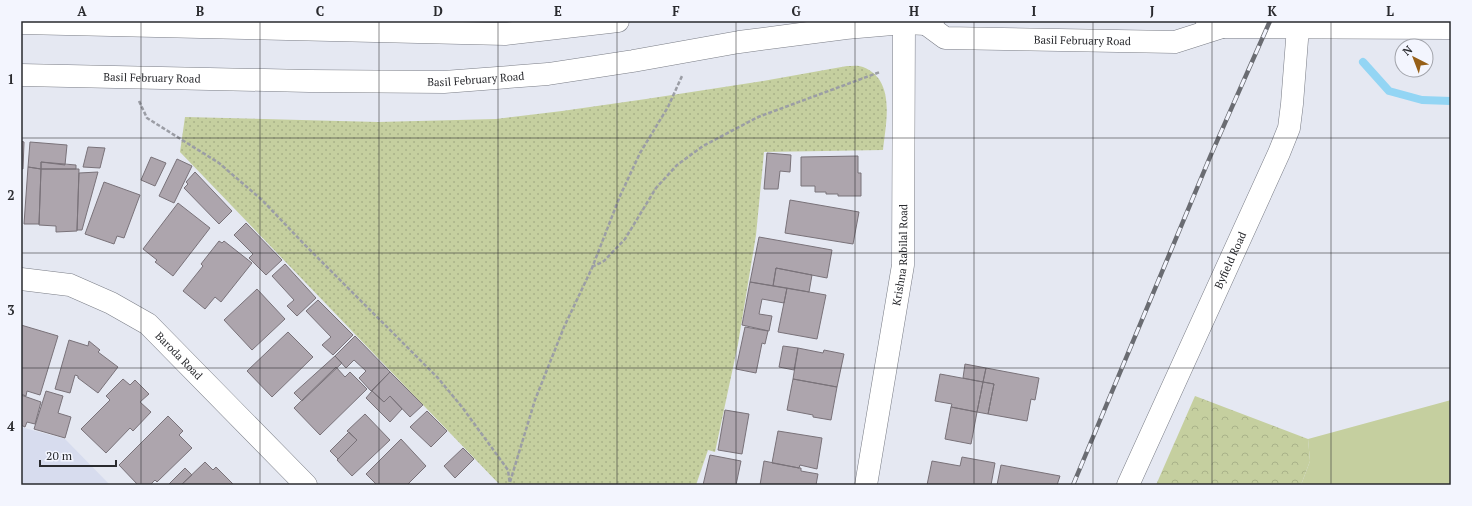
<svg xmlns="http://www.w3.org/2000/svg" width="1472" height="506" viewBox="0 0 1472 506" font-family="'PT Serif',serif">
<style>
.built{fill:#d7dcee}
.green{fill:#c5cf9f}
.forest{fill:url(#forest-crowns)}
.park{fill:url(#park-dots)}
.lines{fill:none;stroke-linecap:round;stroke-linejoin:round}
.stream{stroke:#93d5f4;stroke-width:8}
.building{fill:#ada5ad;stroke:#797279}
.minor-casing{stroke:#7a7d86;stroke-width:23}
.path{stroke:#9b9da5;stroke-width:2.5;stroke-dasharray:4 2;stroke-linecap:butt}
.minor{stroke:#fff;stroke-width:22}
.rail-casing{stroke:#6a6c72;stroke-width:4.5}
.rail{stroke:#f3f5fe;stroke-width:3;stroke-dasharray:9;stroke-linecap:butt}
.grid{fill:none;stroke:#292a2e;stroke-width:1;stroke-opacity:0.55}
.labels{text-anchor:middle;stroke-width:4;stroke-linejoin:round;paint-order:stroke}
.street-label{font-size:11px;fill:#292a2e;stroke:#f3f5fe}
.neatline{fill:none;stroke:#292a2e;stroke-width:1.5}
.grid-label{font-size:13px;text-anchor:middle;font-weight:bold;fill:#292a2e}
</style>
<defs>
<pattern id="forest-crowns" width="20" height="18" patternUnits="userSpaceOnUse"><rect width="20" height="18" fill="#c5cf9f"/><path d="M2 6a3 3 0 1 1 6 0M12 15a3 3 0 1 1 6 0" fill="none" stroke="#a9b289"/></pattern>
<pattern id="park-dots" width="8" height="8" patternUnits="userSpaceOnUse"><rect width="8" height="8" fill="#c5cf9f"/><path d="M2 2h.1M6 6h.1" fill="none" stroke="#a9b289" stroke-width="1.8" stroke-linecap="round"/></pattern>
</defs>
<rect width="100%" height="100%" fill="#e5e8f2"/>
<path class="built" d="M21,427L65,439L110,485H21Z"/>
<path class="green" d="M1451,400V485H1301L1310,461L1308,439Z"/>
<path class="forest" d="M1195,396L1308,439L1310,461L1301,485H1156Z"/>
<path class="park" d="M847,66C852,66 858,65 863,67C896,80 886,122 883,150L764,152L756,235L738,344L715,452L708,450L696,485H500L180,152L185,117L378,122L496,119L562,111L646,99L763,81Z"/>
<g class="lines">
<path class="stream" d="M1363,62L1389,91L1422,100L1451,101"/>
</g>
<path class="building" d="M21,141L24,142L23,169H21Z
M30,142L67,145L65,165L41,162V169L28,167Z
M88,147L105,148L100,168L83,167Z
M767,153L791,155L790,172L780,171L778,189H764Z
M858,156V173H861V196H838V194H826V192H815V186H801V157Z
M151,157L166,163L155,186L141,180Z
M177,159L192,166L174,203L159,196Z
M41,162L76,165V169H41Z
M28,167L41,169L39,224H24Z
M41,169H79L77,231L56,232V226L39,225Z
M98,172L82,230H77L79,173Z
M195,172L232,211L219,224L184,188L188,184L186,182Z
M104,182L140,195L124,238L117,236L114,244L85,234Z
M790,200L859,212L853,244L785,233Z
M178,203L210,228L173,276L155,262L157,260L143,249Z
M246,223L282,260L266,275L249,258L253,254L234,235Z
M759,237L832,250L827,278L776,268L773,286L750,282Z
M219,241L222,243L224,241L252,263L221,302L215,297L205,309L183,291L203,266L201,264Z
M285,264L316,298L297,316L287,306L294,300L272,276Z
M776,268L812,275L809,292L773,286Z
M750,282L787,288L784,303L762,299L759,314L772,316L769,331L742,325Z
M787,288L826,295L817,339L778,332Z
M257,289L285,319L252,350L224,320Z
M318,300L353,335L333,355L322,345L331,337L306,311Z
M21,325L58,336L40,395L27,391L26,396L21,394Z
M745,327L768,331L765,344L762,343L756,373L736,369Z
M288,332L313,357L272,397L247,371Z
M355,336L390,372L371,391L359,378L366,371L354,360L346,368L335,356Z
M69,340L88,346L89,341L100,350L98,352L118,367L98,393L78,378V376L75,375L70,393L55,389Z
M783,346L798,348L794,370L779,367Z
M798,348L823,353L824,350L844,354L837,387L793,379Z
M335,356L342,363L302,401L294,393Z
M965,364L986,368L983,382L963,378Z
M336,367L345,377L350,372L367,389L320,435L294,408Z
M986,368L1039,378L1035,400L1031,399L1027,421L988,414L994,384L983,382Z
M390,372L423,405L410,417L390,396L384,402L372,391Z
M940,374L983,382L977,412L951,407L952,404L935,401Z
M123,379L130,385L135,380L149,394L140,402L151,412L133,431L130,428L106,453L81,429L110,400L106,396Z
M793,379L837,387L831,420L813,417V415L787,410Z
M983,382L994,384L988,414L977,412Z
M46,391L63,396L58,413L71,417L65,438L34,429Z
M372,391L384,402L390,396L402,409L390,422L366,398Z
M21,395L41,402L35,424L27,422L25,427L21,425Z
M951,407L977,412L971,444L945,439Z
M725,410L749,414L742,454L718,450Z
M427,411L447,431L431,447L410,427Z
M365,414L390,440L352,476L337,460L357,440L347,431Z
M168,416L183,431L179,435L192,448L157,482L155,480L150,485H138L119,465Z
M778,431L822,438L817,469L800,465L799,468L772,463Z
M349,432L357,440L338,459L330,451Z
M401,439L426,466L407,485H377L366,474Z
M463,448L474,459L455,478L444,466Z
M710,455L741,461L736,485H703Z
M962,457L995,463L991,485H927L932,461L960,466Z
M764,461L799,468H801V471L818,474L816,485H760Z
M205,462L213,470L216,467L234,485H181Z
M1001,465L1060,476L1057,485H997Z
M185,468L192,475L181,485H168Z"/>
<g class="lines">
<defs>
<g id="minor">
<path d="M1207,22L1222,27L1451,28"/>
<path d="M21,23L505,34L618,21"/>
<path id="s1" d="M926,24L945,38L1175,42L1222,27"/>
<path id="s2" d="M21,75L309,81L444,82L548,74L633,61L739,42L846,28L904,23L926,24L933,21"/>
<path id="s3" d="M21,279L70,285L111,303L148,324L306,485"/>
<path id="s4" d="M866,485L903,265L904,23"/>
<path id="s5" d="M1128,485L1279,153L1289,128L1292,104L1298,27"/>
</g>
</defs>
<use href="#minor" class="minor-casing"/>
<path class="path" d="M139,101L147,118L219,163L262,200L304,244L438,378L462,407L508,470L510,485
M592,267L604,261L625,239L656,188L677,165L703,146L758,117L880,72
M510,482L535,400L564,327L592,268L620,196L640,153L668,107L682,76"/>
<use href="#minor" class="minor"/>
<defs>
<path id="rail" d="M1073,485L1210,157L1270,21"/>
</defs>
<use href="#rail" class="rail-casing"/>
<use href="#rail" class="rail"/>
</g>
<path class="grid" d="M141,21V485M260,21V485M379,21V485M498,21V485M617,21V485M736,21V485M855,21V485M974,21V485M1093,21V485M1212,21V485M1331,21V485M21,138H1451M21,253H1451M21,368H1451"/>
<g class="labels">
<g class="street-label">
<text dy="4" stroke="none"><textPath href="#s1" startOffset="161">Basil February Road</textPath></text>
<text dy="4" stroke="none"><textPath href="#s2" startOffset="131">Basil February Road</textPath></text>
<text dy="4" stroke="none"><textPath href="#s2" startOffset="455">Basil February Road</textPath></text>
<text dy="4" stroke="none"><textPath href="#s4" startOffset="233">Krishna Rabilal Road</textPath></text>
<text dy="4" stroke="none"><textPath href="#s5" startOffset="247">Byfield Road</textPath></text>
<text dy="4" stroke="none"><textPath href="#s3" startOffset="181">Baroda Road</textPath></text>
</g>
</g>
<rect width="1472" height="506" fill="none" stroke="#f3f5fe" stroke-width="44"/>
<g transform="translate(1414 58) rotate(318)"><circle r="19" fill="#f3f5fe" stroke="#a2a4ab"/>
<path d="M0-3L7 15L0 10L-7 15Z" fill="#965f18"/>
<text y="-6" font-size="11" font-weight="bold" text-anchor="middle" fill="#292a2e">N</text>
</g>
<path d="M40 460v6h76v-6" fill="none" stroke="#292a2e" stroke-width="2"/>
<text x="46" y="460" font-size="12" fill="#292a2e" stroke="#f3f5fe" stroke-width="3" paint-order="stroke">20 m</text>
<rect x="22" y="22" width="1428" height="462" class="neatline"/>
<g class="grid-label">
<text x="82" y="16">A</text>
<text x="200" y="16">B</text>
<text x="320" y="16">C</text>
<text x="438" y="16">D</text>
<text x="558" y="16">E</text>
<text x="676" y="16">F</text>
<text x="796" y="16">G</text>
<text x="914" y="16">H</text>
<text x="1034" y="16">I</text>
<text x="1152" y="16">J</text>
<text x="1272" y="16">K</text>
<text x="1390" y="16">L</text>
<text x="11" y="84">1</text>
<text x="11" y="200">2</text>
<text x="11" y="315">3</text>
<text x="11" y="431">4</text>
</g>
</svg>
